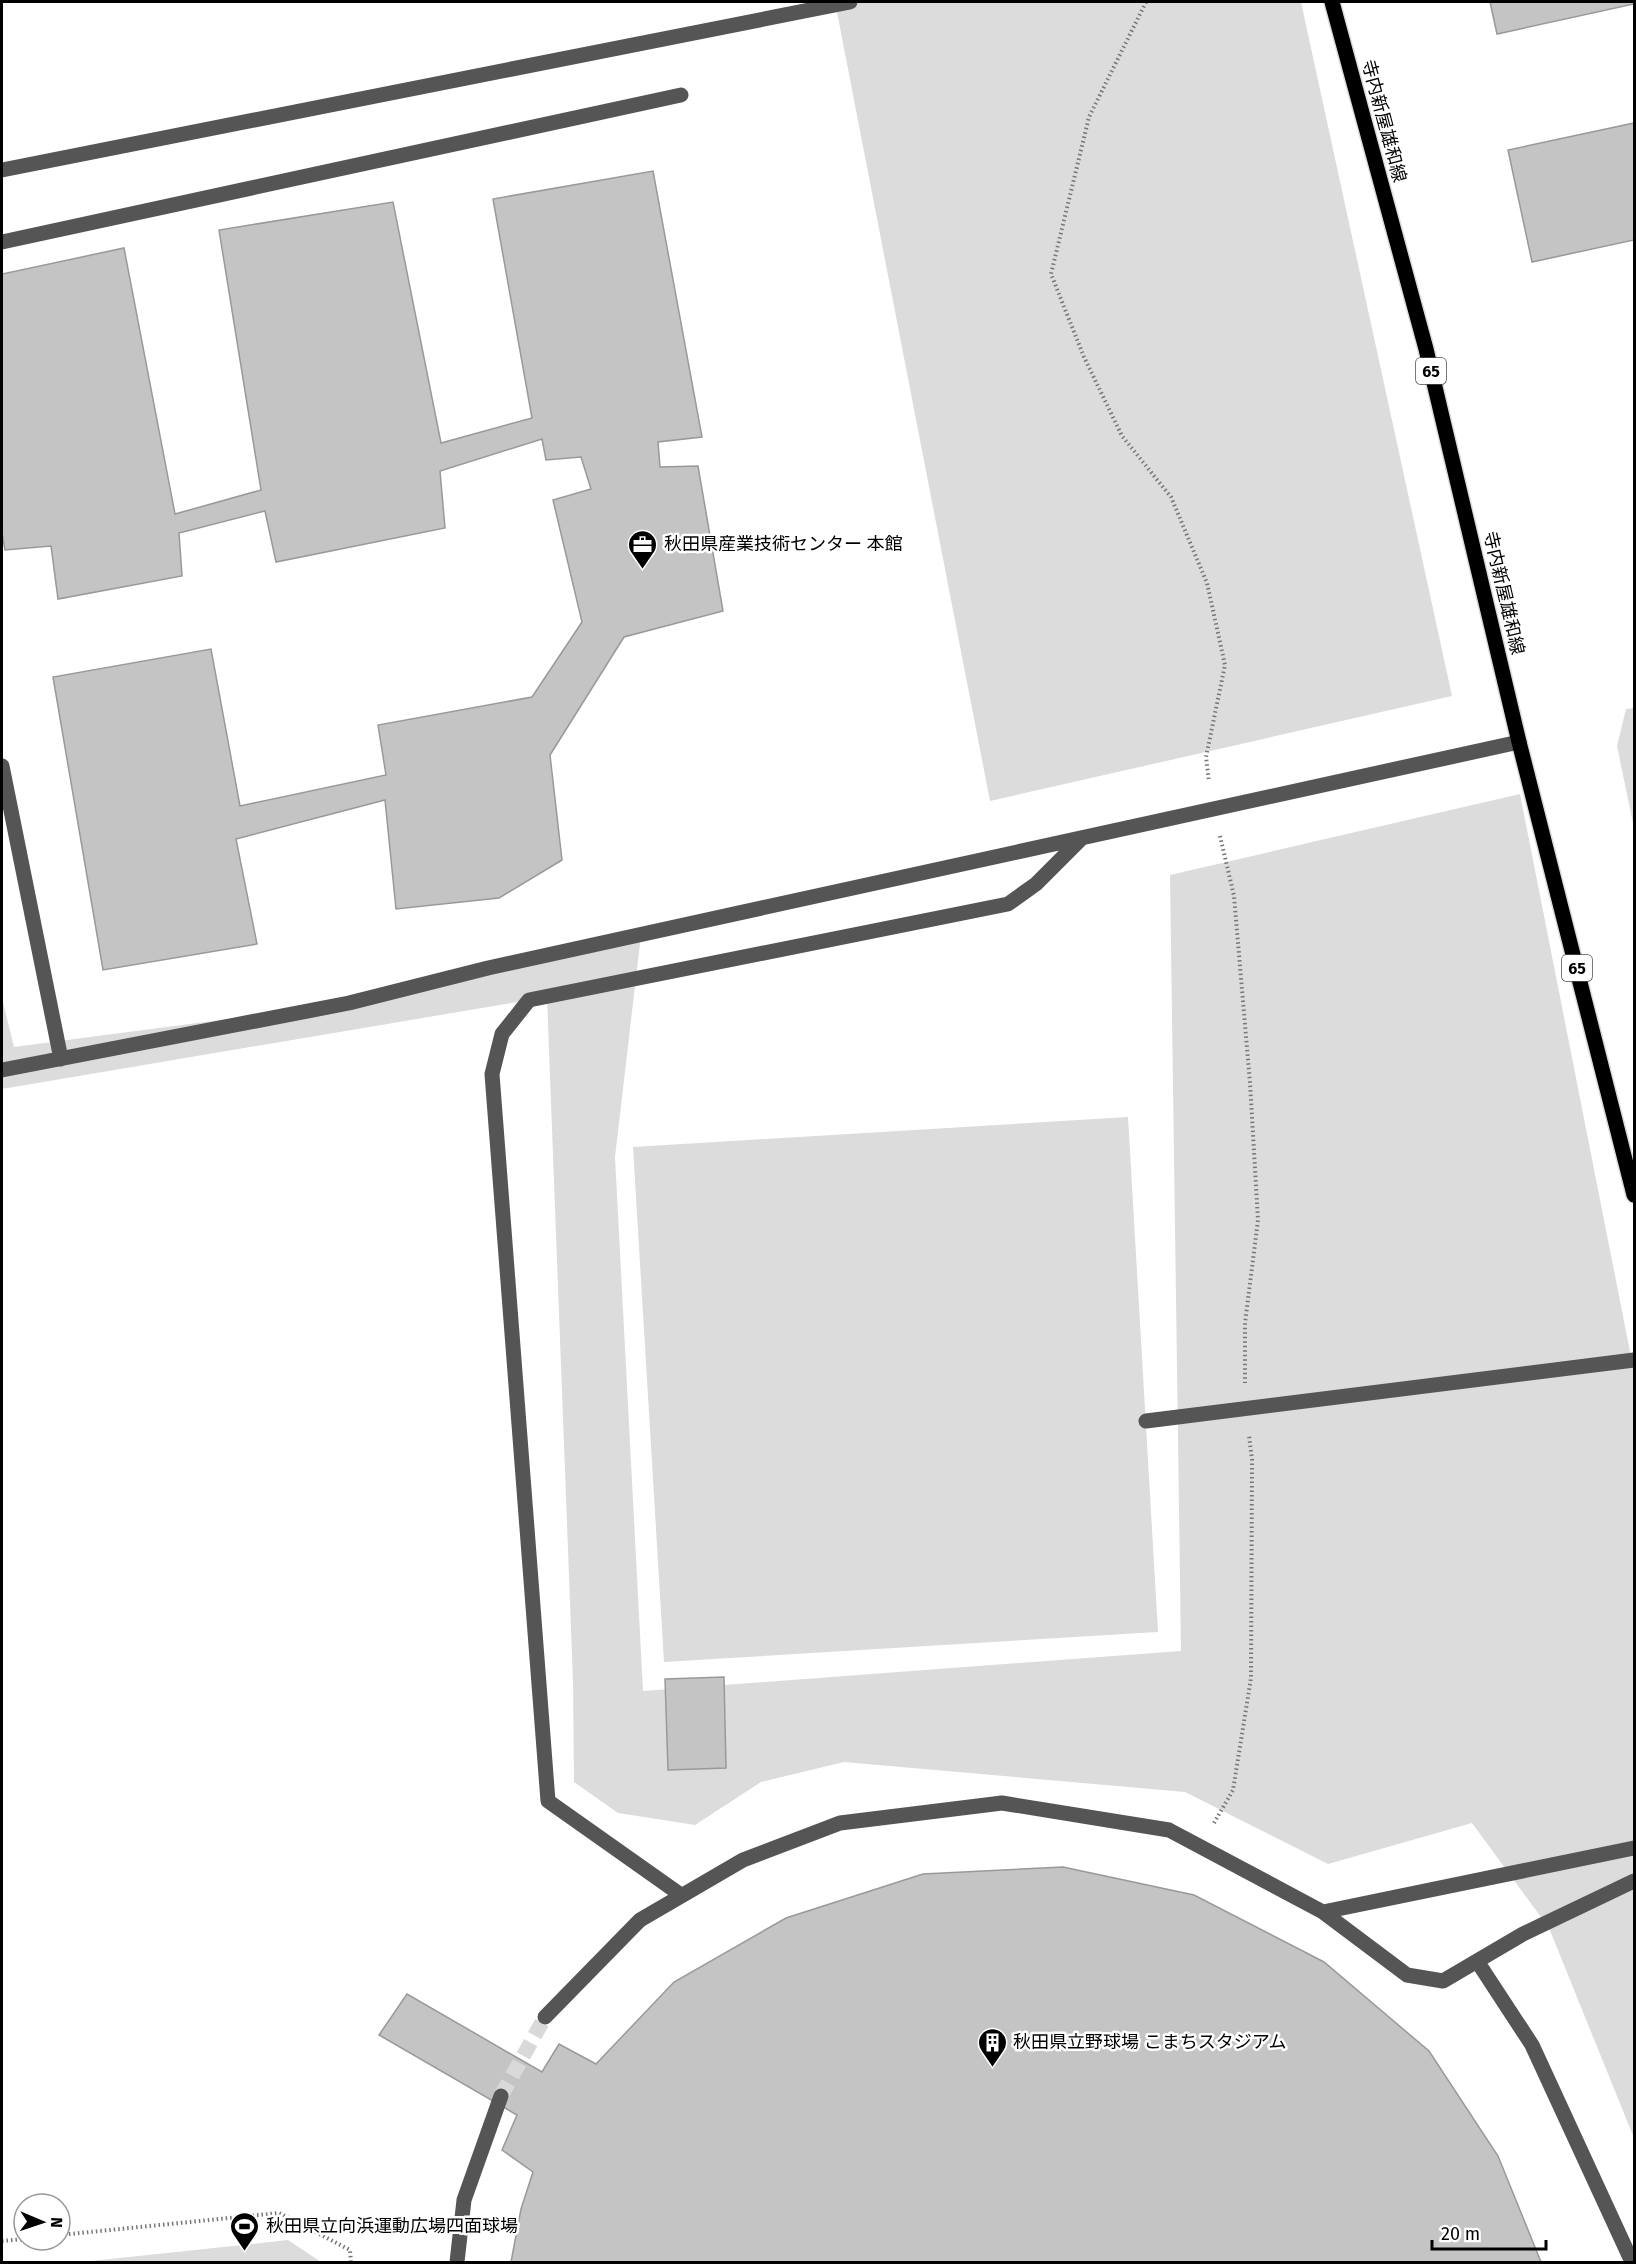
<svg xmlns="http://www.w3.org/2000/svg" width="1636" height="2264" viewBox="0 0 1636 2264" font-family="'Fira Sans','Noto Sans JP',sans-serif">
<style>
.green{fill:#dcdcdc}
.building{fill:#c4c4c4;stroke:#999;stroke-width:1.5}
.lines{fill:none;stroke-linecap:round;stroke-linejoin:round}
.minor-tunnel{stroke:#d9d9d9;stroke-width:15;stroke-dasharray:15 8;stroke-linecap:butt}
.major-casing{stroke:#dbdbdb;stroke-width:18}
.path{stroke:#777;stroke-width:4;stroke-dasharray:1.5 3;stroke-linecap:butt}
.minor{stroke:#555;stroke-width:15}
.major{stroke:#000;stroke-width:15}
.labels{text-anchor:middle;stroke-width:5;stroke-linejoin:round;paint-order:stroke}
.shield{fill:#fff;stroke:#4c4c4c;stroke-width:1.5}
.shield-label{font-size:16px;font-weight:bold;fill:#000}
.street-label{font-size:18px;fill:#000;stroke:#fff}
.poi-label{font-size:18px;fill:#000;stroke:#fff;text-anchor:start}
</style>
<rect width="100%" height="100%" fill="#fff"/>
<path class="green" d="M835,2H1301L1452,696L990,801Z
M1634,708V828L1617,746L1626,709Z
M1520,794L1634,1372V2138L1549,1928L1472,1823L1328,1864L1185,1792L844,1762L761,1782L695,1825L618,1813L574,1782L573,1682L547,997L2,1089V998L14,1047L349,1003L641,935L615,1157L643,1691L1181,1651L1170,875Z
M1128,1117L1158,1632L664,1662L633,1147Z
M288,2240L321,2262H82Z"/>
<path class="building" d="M1490,2H1634V4L1497,34Z
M1634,123V240L1532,262L1508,150Z
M653,171L702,437L658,442L660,467L698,466L723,611L624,637L550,755L562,860L499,898L396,909L385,800L236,839L257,944L103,970L53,677L211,649L240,806L386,775L378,725L532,697L582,622L553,500L591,489L581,457L546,460L542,439L440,471L445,528L276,562L265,511L179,533L182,576L58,599L51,546L5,550L2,533V274L124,248L175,514L261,490L219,230L393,202L441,443L532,418L493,199Z
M724,1677L726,1768L668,1770L665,1679Z
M1063,1867L1194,1895L1324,1962L1429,2051L1498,2156L1541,2262H511L521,2209L533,2172L502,2150L517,2115L379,2035L407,1994L542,2072L559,2044L596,2064L674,1982L786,1918L923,1874Z"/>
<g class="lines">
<path class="minor-tunnel" d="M501,2096L545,2017"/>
<defs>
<path id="major" d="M1332,2L1426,349L1519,742L1634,1195"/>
</defs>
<use href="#major" class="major-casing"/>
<path class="path" d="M1146,2L1089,117L1051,274L1084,357L1122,436L1171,497L1207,583L1225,665L1206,757L1209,782
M1220,836L1234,896L1250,1083L1258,1220L1245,1323V1383
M1214,1823L1233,1790L1251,1678L1252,1460L1249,1435
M60,2235L279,2213L350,2250L351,2262
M2,2241L24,2239"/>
<path class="minor" d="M2,170L850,2
M2,242L681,95
M2,766L61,1059
M2,1070L349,1003L488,968L1519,742
M1146,1421L1634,1360
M681,1895L548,1801L492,1074L502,1034L529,1000L1008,904L1036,884L1082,838
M1323,1912L1634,1848
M1477,1961L1532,2045L1632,2262
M545,2017L640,1920L743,1860L840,1823L1002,1803L1169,1830L1323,1912L1407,1975L1443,1981L1523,1934L1634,1881
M457,2262L464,2200L501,2096"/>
<use href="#major" class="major"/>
</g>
<defs>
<symbol id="office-pin" viewBox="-11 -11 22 30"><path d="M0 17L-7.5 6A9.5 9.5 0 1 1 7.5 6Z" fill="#000" stroke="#fff"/><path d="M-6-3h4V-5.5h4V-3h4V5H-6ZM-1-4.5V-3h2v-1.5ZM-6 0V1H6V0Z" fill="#fff"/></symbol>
<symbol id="building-pin" viewBox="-11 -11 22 30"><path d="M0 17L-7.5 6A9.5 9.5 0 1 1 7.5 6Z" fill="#000" stroke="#fff"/><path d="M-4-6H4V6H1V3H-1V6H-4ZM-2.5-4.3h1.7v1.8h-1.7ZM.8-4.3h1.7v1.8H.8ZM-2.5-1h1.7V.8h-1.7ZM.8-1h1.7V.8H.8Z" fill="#fff"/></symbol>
<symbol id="stadium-pin" viewBox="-11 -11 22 30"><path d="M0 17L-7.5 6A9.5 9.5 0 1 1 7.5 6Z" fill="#000" stroke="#fff"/><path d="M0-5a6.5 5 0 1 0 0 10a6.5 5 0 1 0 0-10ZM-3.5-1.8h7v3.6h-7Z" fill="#fff"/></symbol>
</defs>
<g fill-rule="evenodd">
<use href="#office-pin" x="626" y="528" width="33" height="45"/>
<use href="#building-pin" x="976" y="2026" width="33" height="45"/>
<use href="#stadium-pin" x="228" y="2210" width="33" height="45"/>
</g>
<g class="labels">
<g class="shield">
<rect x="1416" y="358" width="30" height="26" rx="4.5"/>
<rect x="1562" y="955" width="30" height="26" rx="4.5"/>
</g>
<g class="shield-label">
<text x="1431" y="377">65</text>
<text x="1577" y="974">65</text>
</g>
<g class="street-label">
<text transform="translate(1384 121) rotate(75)" y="6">寺内新屋雄和線</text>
<text transform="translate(1504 593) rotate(77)" y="6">寺内新屋雄和線</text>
</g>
<g class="poi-label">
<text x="664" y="550">秋田県産業技術センター 本館</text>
<text x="1013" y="2048">秋田県立野球場 こまちスタジアム</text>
<text x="266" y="2232">秋田県立向浜運動広場四面球場</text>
</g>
</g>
<rect width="1636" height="2264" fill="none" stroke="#000000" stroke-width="6"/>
<g transform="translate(42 2222) rotate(92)"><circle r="28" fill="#ffffff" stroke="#999999" stroke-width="1.5"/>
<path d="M0-4.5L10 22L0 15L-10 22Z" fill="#000000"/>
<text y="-9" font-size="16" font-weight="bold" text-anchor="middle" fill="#000000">N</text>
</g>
<path d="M1432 2240v9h114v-9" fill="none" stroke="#000000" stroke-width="3"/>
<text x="1441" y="2240" font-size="18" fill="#000000" stroke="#ffffff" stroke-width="4.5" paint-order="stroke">20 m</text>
</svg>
